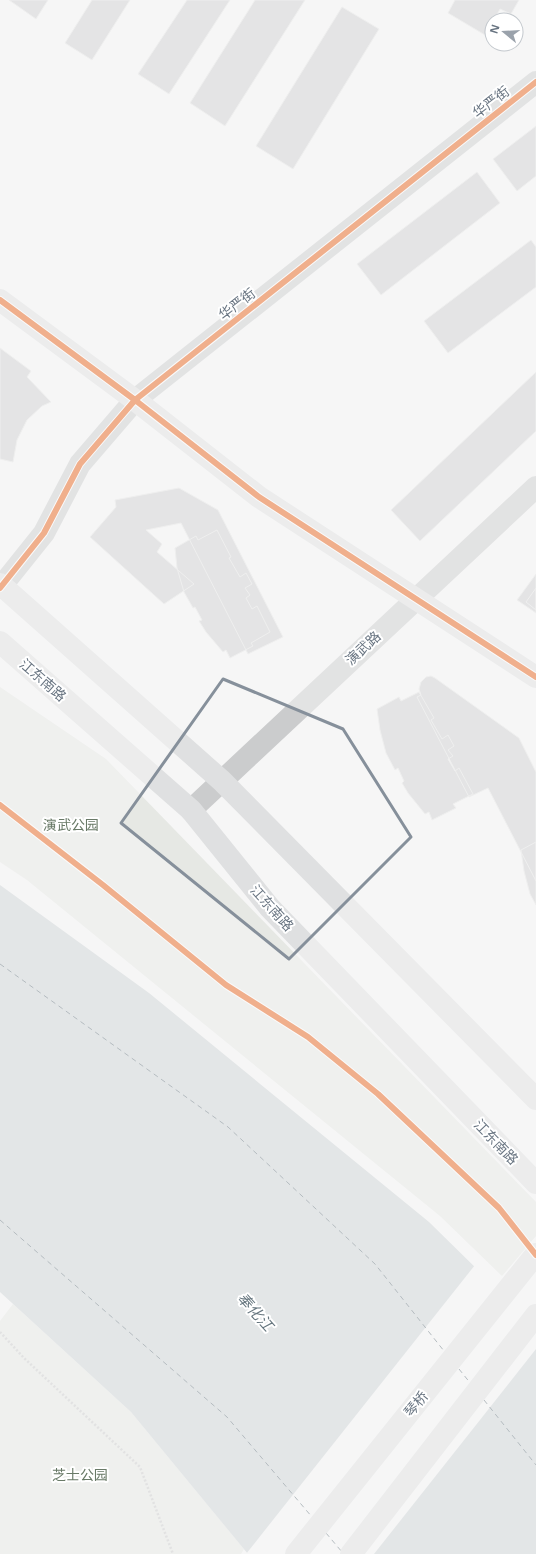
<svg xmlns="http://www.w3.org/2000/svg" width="536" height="1554" viewBox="0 0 536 1554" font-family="'Noto Sans','Noto Sans SC',sans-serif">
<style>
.green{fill:#e6e8e4}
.water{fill:#ccd2d5}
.pier{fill:#f6f6f6}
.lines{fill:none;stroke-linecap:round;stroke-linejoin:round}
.ferry{stroke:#65757e;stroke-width:1;stroke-dasharray:5 4;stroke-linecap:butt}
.building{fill:#cecfd0;stroke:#e6e6e6}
.path{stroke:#c9cacb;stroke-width:2.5;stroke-dasharray:2 2;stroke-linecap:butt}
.street{stroke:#cbcccd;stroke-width:22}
.secondary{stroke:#dfe0e1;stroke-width:22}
.primary{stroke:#dfe0e1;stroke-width:22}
.cycleway-casing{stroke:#fff;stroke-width:8}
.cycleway{stroke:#e8590c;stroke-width:6}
.marked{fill:none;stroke:#86909b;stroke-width:3;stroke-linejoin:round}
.labels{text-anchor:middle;stroke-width:4;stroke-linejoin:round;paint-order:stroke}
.street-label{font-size:14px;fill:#697582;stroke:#fff}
.park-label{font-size:14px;fill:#697a67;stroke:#fff}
.water-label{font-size:15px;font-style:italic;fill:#65757e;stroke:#fff}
</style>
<rect width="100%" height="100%" fill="#f6f6f6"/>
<path class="green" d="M0,687L106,759L536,1202V1236L502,1276L440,1216L27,880L0,862Z
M13,1304L131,1412L244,1549L241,1554H0V1321Z"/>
<path class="water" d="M0,885L149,993L429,1222L536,1327V1554H248L131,1412L0,1292Z"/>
<path class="pier" d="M475,1265L536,1324V1349L374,1554H246Z"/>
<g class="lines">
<path class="ferry" d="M0,964L228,1127L375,1264L444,1351
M0,1220L227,1417L312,1517
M459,1369L471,1384
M484,1400L536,1465
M326,1533L342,1552"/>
</g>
<path class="building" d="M9,0H48L36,19Z
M92,0H130L92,60L65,43Z
M187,0H230L169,94L138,74Z
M255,0H305L225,126L190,103Z
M455,0H519L511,14L500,9L494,20H492V23L485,35L448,13Z
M342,7L379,29L293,169L256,146Z
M536,126V176L517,191L493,159Z
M477,172L500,203L381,295L357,264Z
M531,240L536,247V287L448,353L424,321Z
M0,348L31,371L27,377L51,402L42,406L27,420L17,440L13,462L0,459Z
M536,372V431L420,541L391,510Z
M179,488L218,510L283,637L248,654L181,523L146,530L162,544L157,552L194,584L164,604L90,537L116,507L115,500Z
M217,530L231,557L229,558L240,577L246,573L252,584L245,588L250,595L246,598L252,609L257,606L270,632L251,643L253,646L230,658L226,650L223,652L206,632L199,621L202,620L195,607L193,608L184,592L177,568L175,548L196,536L198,540Z
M536,574V613L517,600Z
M536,588V610L526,602Z
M431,676L435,678L519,738L536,772V881L488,788L469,797L417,697L421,695L419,689L421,682L426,677Z
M419,692L434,718L431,720L442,739L448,735L454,746L448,750L453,756L448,759L455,771L459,768L473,794L453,804L456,808L432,820L429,812L425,814L408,793L402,783L404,781L398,768L395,770L386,753L380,730L377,709L399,697L401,701Z
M536,842V905L530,894L524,871L521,850Z"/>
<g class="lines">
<path class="path" d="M0,1332L24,1358L140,1467L173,1554"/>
<path class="street" d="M0,588L44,533L80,464L135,400L536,82
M191,810L536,487"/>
<path class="secondary" d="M0,300L135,400L259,497L536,677
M296,1554L536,1254
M351,1554L536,1315"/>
<path class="primary" d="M0,584L222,781L536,1099
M0,642L191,810L270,908L536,1183"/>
<defs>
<path id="cycleway" d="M0,300L135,400L259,497L536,677
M0,588L44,533L80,464L135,400L536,82
M0,805L103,885L226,985L308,1037L378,1094L499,1208L536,1255"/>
</defs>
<use href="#cycleway" class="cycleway-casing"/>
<use href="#cycleway" class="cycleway"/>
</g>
<path d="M0 0H536V1554H0ZM223,679L343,729L411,837L289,959L121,823Z" fill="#f6f6f6" fill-opacity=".55" fill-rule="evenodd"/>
<path class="marked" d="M223,679L343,729L411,837L289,959L121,823Z"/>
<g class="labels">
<g class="street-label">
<text transform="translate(491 102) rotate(-38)" y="5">华严街</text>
<text transform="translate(237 304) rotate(-38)" y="5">华严街</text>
<text transform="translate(363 648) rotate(-43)" y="5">演武路</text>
<text transform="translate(43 680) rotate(41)" y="5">江东南路</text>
<text transform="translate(272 908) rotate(48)" y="5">江东南路</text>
<text transform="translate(496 1142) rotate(46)" y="5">江东南路</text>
<text transform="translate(416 1404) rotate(-51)" y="5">琴桥</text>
</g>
<g class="park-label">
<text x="71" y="830">演武公园</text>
<text x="80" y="1480">芝士公园</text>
</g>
<g class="water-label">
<text transform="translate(255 1312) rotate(48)" y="5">奉化江</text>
</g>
</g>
<g transform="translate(504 32) rotate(288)"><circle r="19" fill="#ffffff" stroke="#c3c8cd"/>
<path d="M0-3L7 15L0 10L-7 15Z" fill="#9aa2ab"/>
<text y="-6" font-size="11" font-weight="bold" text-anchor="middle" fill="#697582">N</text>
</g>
</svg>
